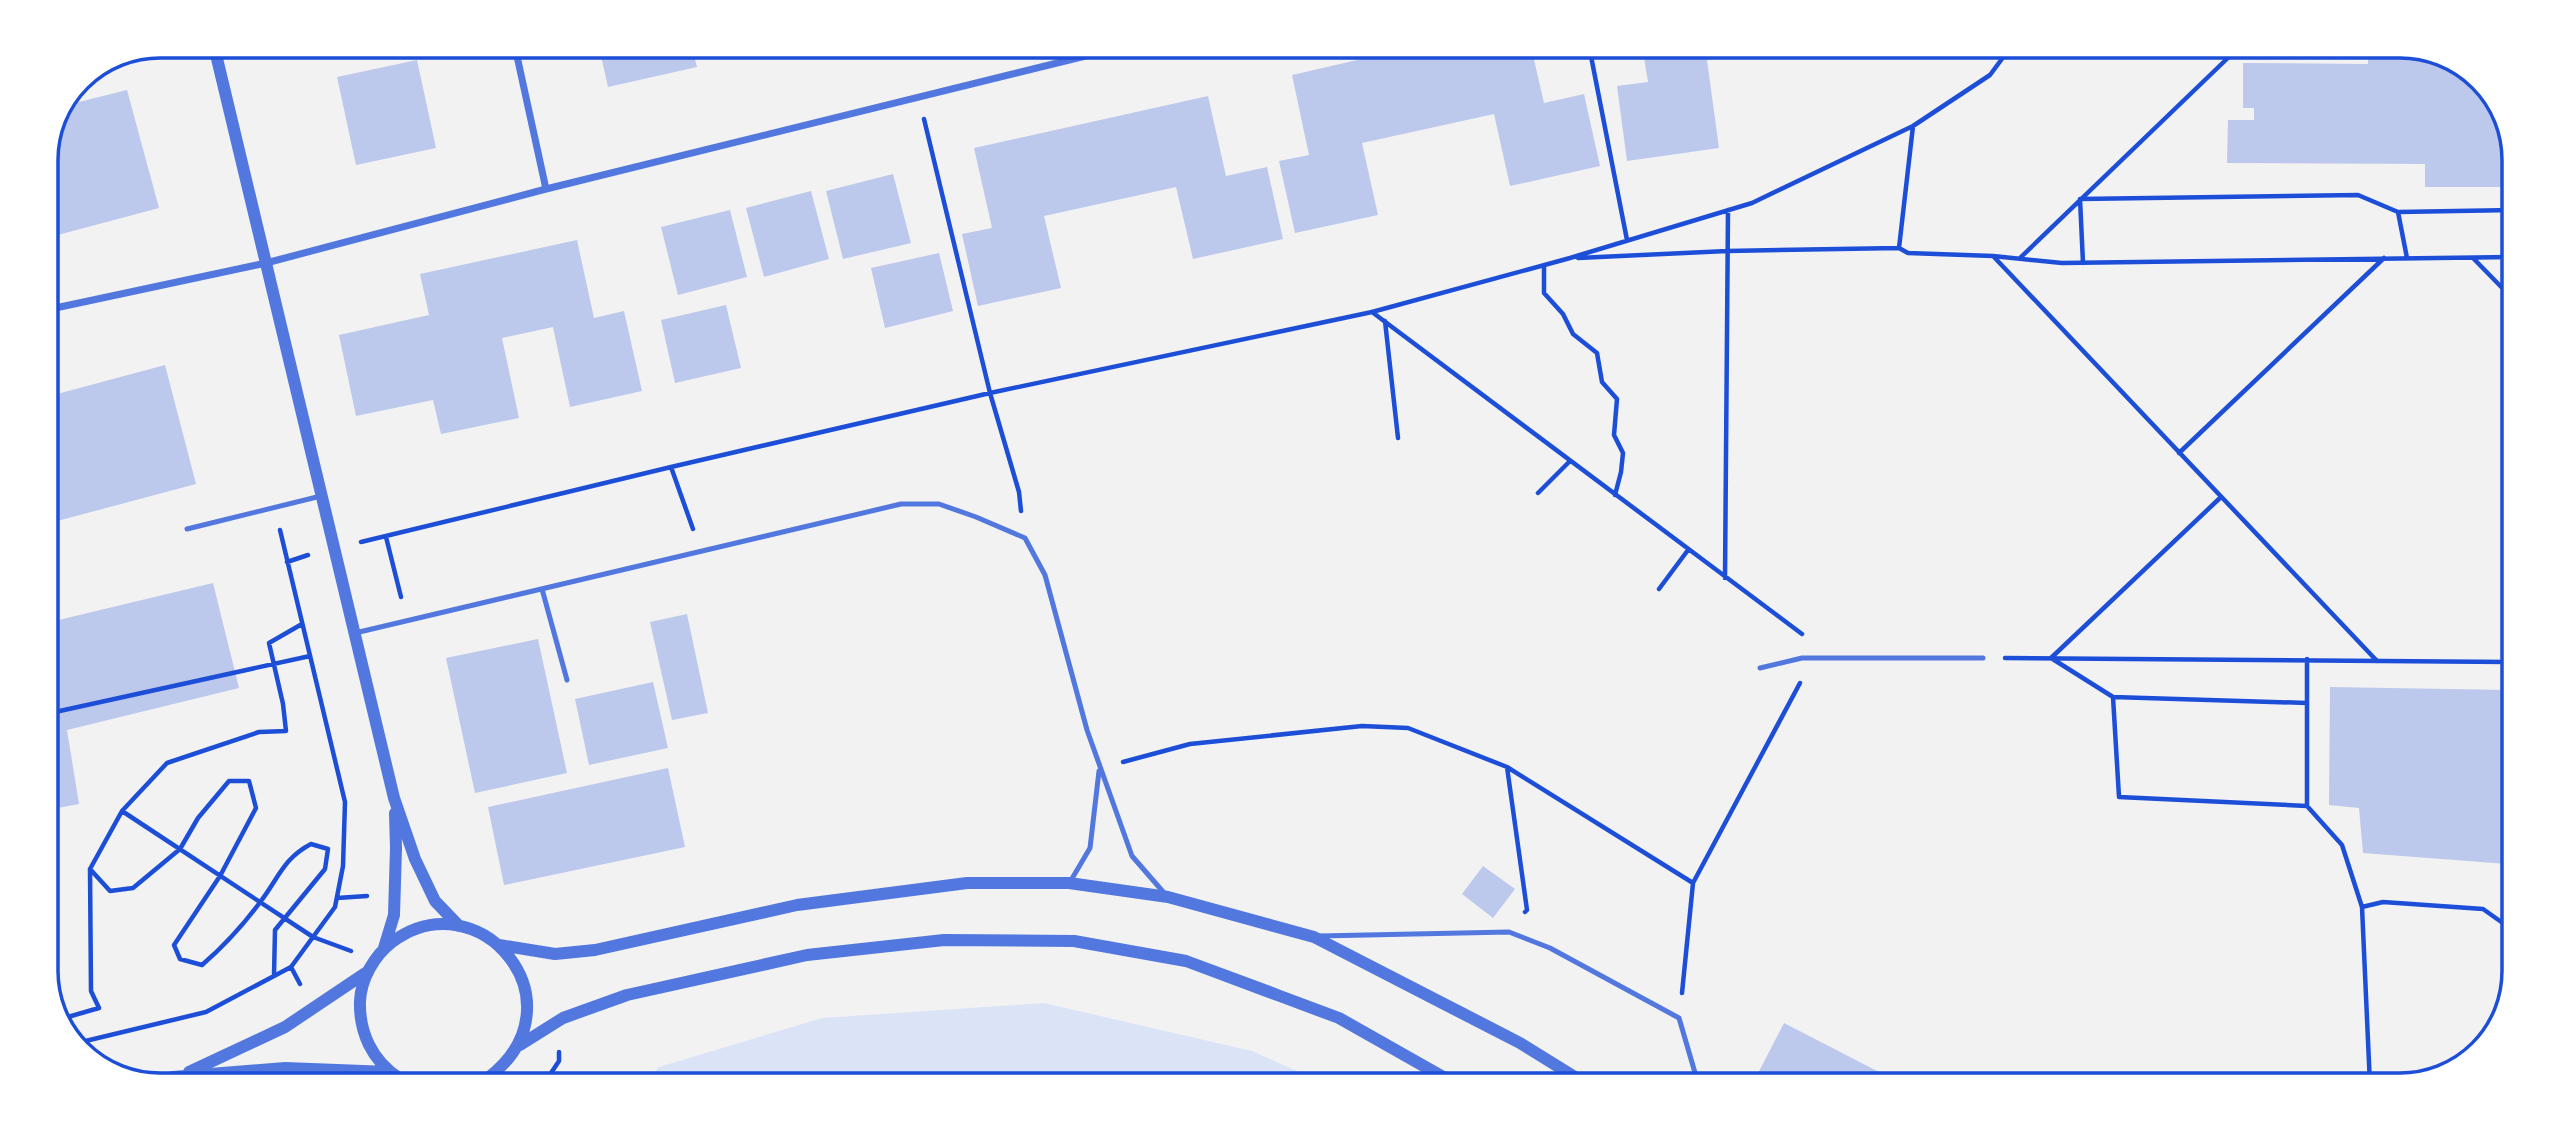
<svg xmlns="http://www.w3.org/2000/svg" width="2560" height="1131" viewBox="0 0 2560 1131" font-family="'Asap Condensed',sans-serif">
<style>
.green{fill:#dbe4f7}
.building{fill:#bdc9ec}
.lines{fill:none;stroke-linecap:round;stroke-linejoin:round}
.path{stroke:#1d4ed8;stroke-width:4.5}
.service{stroke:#5277de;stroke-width:5}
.minor{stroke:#5277de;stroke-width:7}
.tertiary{stroke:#5277de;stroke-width:12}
.rim{fill:none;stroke:#1d4ed8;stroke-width:3.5}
</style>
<rect width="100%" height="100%" fill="#f2f2f2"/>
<path class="green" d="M1044,1003L1252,1051L1319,1081L649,1079L659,1067L822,1018Z"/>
<path class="building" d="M599,47H692L697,67L608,87Z
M740,48H769V49L742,55Z
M1401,50L1532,51L1544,103L1584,94L1600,166L1510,186L1494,114L1362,143L1378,215L1295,233L1279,161L1309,155L1292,75Z
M1643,51H1761L1707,60L1719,148L1627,161L1617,86L1648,82Z
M2368,54H2444L2491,90L2514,152V187H2425V164L2227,163L2228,120H2254V108H2243V63L2368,64Z
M417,60L436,148L356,165L337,77Z
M127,90L159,208L54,236L46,206V152L67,105Z
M1208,96L1226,176L1267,167L1283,239L1193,259L1176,187L1044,216L1061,288L978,306L962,234L992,228L974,148Z
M893,174L911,243L843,259L826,191Z
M811,191L829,259L764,277L746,208Z
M730,210L747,277L678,295L661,227Z
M577,240L594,318L624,311L642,391L570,407L553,327L502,338L519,418L441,434L433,400L356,416L339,335L429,315L420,274Z
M939,253L953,311L885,328L871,268Z
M726,305L741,368L675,383L661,320Z
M165,365L196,484L46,524V397Z
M213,583L239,688L67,730L79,804L46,810V623Z
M687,614L708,713L672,720L650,622Z
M538,639L567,773L475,793L446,658Z
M653,682L668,748L589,765L575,699Z
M2330,687L2509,690L2507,864L2363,853L2359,808L2329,805Z
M668,768L685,847L504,885L488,807Z
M1483,866L1515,889L1493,918L1462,894Z
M1784,1023L1881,1073L1876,1084L1758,1083L1754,1081Z"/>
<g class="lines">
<path class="path" d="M1590,51L1627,240
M924,119L990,393L1019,492L1021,511
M2398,212L2514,210
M1899,248L1913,126
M1994,257L2377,661
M1578,258L1727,251L1899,248L1908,253L1993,256L2062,263L2513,257
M2020,258L2233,53
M2473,258L2513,299
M2083,263L2080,199L2358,195L2398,212L2407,258
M1544,265V293L1563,314L1573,334L1597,353L1602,382L1617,399L1614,435L1623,453L1621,472L1615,495
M1372,312L1802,634
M1385,321L1398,438
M2179,453L2384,258
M671,467L693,529
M1538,493L1570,461
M2221,497L2051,658L2113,697L2119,797L2307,806L2342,845L2362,907L2370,1085
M386,537L401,597
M361,542L671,467L990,393L1372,312L1570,258L1752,203L1913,126L1990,75L2007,52
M287,562L308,555
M1725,578L1728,210
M1659,589L1688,550
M2005,658L2509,662
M2307,659V806
M2113,697L2307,703
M46,714L310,656
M1123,762L1190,744L1362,726L1408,728L1507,767
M122,811L313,937L351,951
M90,869L110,891L133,888L180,849L198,818L229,781H249L256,808L220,876L174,945L180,959L202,965C224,946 244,924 261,901C279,877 284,858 311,844L328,849L325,869L275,930L274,975
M337,898L367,896
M2362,907L2383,902L2483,909L2507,926
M1525,912L1527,910L1507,767L1693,883
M291,967L300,984
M1682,993L1693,883L1800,683
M61,1019L99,1008L91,991L90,869L122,811L167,763L259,732L286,731L283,704L269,643L302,624
M73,1044L206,1012L291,967L335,907L343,866L345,802L280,530
M547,1079L559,1061V1052"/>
<path class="service" d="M187,529L321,496
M542,589L567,680
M355,633L901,504H939L976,517L1025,538L1045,575L1087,730L1132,856L1165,894
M1760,668L1802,658H1983
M1070,882L1090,848L1099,771
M1319,936L1509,932L1550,948L1679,1018L1698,1083"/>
<path class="minor" d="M515,47L546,189
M46,310L266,263L546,189L1114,49"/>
<path class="tertiary" d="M214,46L394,798L415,859L435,901L459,926
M499,945L555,954L595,950L797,905L967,883H1069L1168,897L1314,937L1520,1043L1583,1082
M384,948L394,915L396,848L395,813
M520,1045L563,1018L627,995L807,955L944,940L1074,941L1186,961L1280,996L1339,1018L1452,1082
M189,1072L285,1027L367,972
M173,1077L285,1068L389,1072
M399,1078C372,1061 359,1032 360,1001C361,979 374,956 392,942C479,877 586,1003 488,1078"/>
</g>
<path d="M0 0H2560V1131H0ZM160 58H2400A102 102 0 0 1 2502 160V971A102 102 0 0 1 2400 1073H160A102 102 0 0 1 58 971V160A102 102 0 0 1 160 58Z" fill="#fff" fill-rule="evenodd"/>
<path class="rim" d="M160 58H2400A102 102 0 0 1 2502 160V971A102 102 0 0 1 2400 1073H160A102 102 0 0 1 58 971V160A102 102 0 0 1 160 58Z"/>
</svg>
